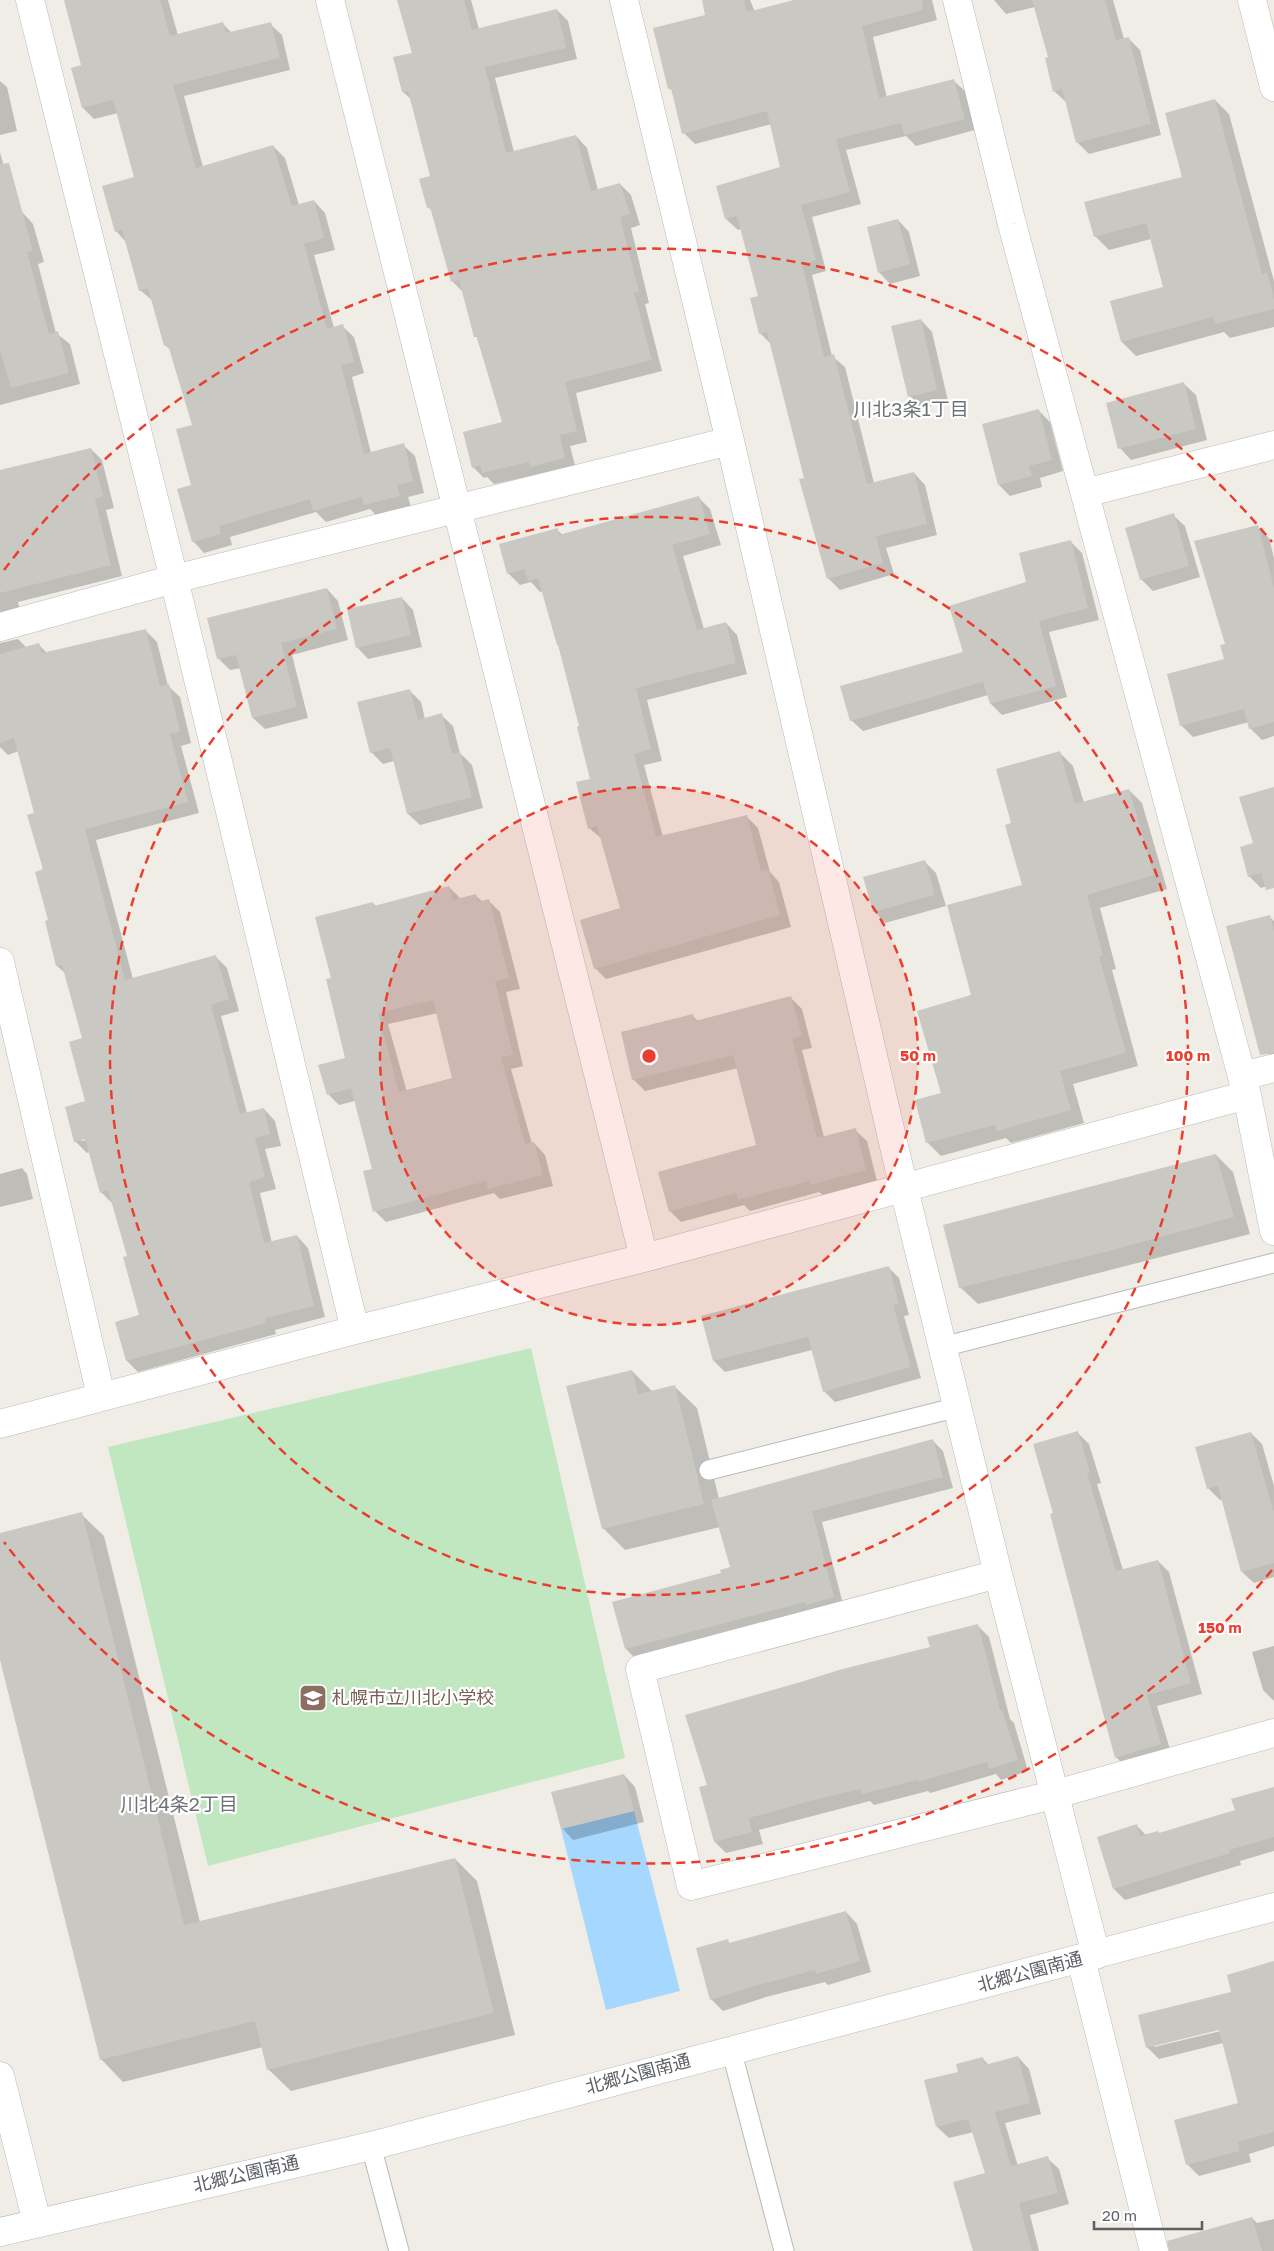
<svg xmlns="http://www.w3.org/2000/svg" width="1274" height="2251" viewBox="0 0 1274 2251" font-family="'Golos Text','Noto Sans JP',sans-serif">
<style>
.green{fill:#c1e7c1}
.water{fill:#a5d7ff}
.shadow{fill:#0003;fill-rule:evenodd}
.building{fill:#cac8c2;fill-rule:evenodd}
.lines{fill:none;stroke-linecap:round;stroke-linejoin:round}
.lane-casing{stroke:#b7babf;stroke-width:21}
.street-casing{stroke:#b7babf;stroke-width:29}
.secondary-casing{stroke:#b8bbc1;stroke-width:29}
.lane{stroke:#fff;stroke-width:19}
.street{stroke:#fff;stroke-width:28}
.secondary{stroke:#fff;stroke-width:28}
.ring{fill:none;stroke:#eb3e2f;stroke-width:2.5;stroke-dasharray:9 6}
.labels{text-anchor:middle;stroke-width:4.5;stroke-linejoin:round;paint-order:stroke}
.education-label{font-size:18px;fill:#785e54;stroke:#fff;text-anchor:start}
.street-label{font-size:18px;fill:#5c6065;stroke:#fff}
.neighbourhood-label{font-size:19px;fill:#6d7277;stroke:#fff}
.centre{fill:#eb3e2f;stroke:#fff;stroke-width:2.5}
.ring-label{font-size:15px;text-anchor:middle;font-weight:bold;fill:#eb3e2f;stroke:#fff;stroke-width:4.5;stroke-linejoin:round;paint-order:stroke}
</style>
<rect width="100%" height="100%" fill="#efede5"/>
<path class="green" d="M531,1348L625,1758L208,1866L108,1447Z"/>
<path class="water" d="M634,1811L680,1991L606,2010L561,1829Z"/>
<path class="shadow" d="M66,0H168L178,35L222,23L232,33L270,24L282,35L290,70L184,96L203,167L273,146L285,158L299,205L314,201L325,213L335,250L314,255L334,328L342,326L354,337L364,373L352,377L371,453L403,445L415,456L424,493L408,497L411,507L377,516L370,509L326,522L316,512L230,537L232,545L204,553L193,541L194,426L172,351L165,345L153,301L140,290L126,242L116,231L136,178L118,113L94,119L83,108V66Z
M399,0H471L479,29L557,10L568,21L577,59L495,78L514,152L576,136L587,148L598,190L620,184L631,195L640,225L631,228L649,303L645,304L662,371L576,393L587,442L570,446L576,469L543,477L539,474L494,484L487,477L484,478L473,467L503,423L463,292L452,281L433,212L428,207L431,177L412,100L403,92L413,54Z
M705,0H750L755,12L802,0H932L937,20L873,37L887,98L954,81L966,92L975,130L916,146L906,136L846,150L861,204L812,217L826,271L812,275L832,356L845,367L874,483L914,473L925,485L937,535L886,548L894,574L840,590L828,578L806,479L772,345L760,333L759,297L741,229L738,230L726,219L717,187L782,168L772,124L695,144L684,133L673,91L669,88L707,16Z
M994,0H1113L1124,39L1128,38L1140,50L1161,135L1089,154L1077,142L1066,102L1054,91L1049,58L1035,7L1006,14Z
M0,81L7,87L17,131L0,135Z
M1215,100L1229,114L1274,281V327L1230,338L1224,332L1136,356L1122,342L1111,302L1165,288L1151,239L1109,250L1095,236L1183,178Z
M0,152L16,214L22,212L33,224L44,262L38,264L56,333L70,344L80,384L0,405Z
M898,220L909,232L920,276L890,284L879,272Z
M921,320L932,332L948,401L921,408L910,396Z
M1184,384L1196,395L1207,440L1131,460L1120,448Z
M1038,410L1050,422L1063,471L1040,478L1042,487L1010,496L999,485Z
M91,449L102,460L114,508L106,510L122,576L18,602L22,619L0,628V555Z
M699,498L710,509L721,545L683,556L704,629L726,623L737,635L747,674L647,700L662,761L644,765L663,837L747,817L758,828L770,872L779,882L791,927L606,979L595,968L622,909L602,839L589,828L591,780L581,727L560,647L543,591L540,592L531,582L520,585L508,573L557,530L563,535Z
M1173,515L1185,526L1200,577L1153,591L1141,579Z
M1257,526L1269,538L1274,558V736L1262,740L1250,728L1249,722L1193,737L1181,725L1225,660L1226,645Z
M1070,541L1082,553L1099,620L1049,632L1067,697L1002,715L991,704L988,695L863,731L851,720L965,653Z
M327,589L338,601L348,640L292,655L308,718L265,729L253,718L241,668L230,670L219,659L209,619Z
M402,598L413,610L422,647L368,659L357,647Z
M145,630L157,642L168,686L180,697L191,743L181,746L199,813L96,840L133,979L216,957L227,968L239,1011L221,1016L247,1113L264,1109L275,1121L281,1146L265,1149L276,1189L260,1193L272,1243L297,1236L308,1248L325,1317L275,1330L276,1334L138,1372L127,1361L141,1316L128,1257L113,1204L101,1192L90,1152L87,1153L75,1141L86,1102L83,1039L66,974L57,966L46,922L50,921L35,814L19,751L8,755L0,747V643L18,639L27,648L39,645L47,653ZM81,1139H91L81,1141Z
M409,690L421,702L425,719L441,715L453,726L460,753L472,765L483,808L420,825L408,814L394,761L383,764L372,753L359,703Z
M1060,753L1073,766L1084,803L1129,790L1142,803L1167,889L1100,908L1116,969L1112,970L1138,1066L1073,1084L1084,1123L1011,1143L1006,1138L941,1156L927,1142L973,996L1024,886L1012,824Z
M1274,788V884L1261,888L1249,876L1254,844Z
M925,862L936,873L946,906L885,923L874,911Z
M449,887L460,898L476,896L483,902L489,901L500,912L520,989L506,992L523,1066L511,1069L532,1144L534,1143L545,1155L553,1186L500,1199L494,1193L386,1222L375,1211L374,1170L355,1101L339,1105L328,1094L346,1058L332,979L373,903L376,906ZM438,1013L453,1079L407,1092L388,1024Z
M1269,916L1274,921V1055L1270,1056L1259,1044Z
M791,998L802,1009L812,1048L802,1050L824,1137L855,1130L867,1141L877,1181L823,1195L819,1192L750,1211L744,1205L681,1222L670,1211L757,1145L738,1068L645,1091L633,1079L693,1016L698,1021Z
M1216,1155L1233,1172L1250,1234L978,1304L960,1287Z
M22,1168L27,1174L33,1199L0,1207V1174Z
M888,1267L899,1278L909,1315L904,1316L921,1378L835,1402L824,1391L812,1350L725,1372L714,1361L703,1316Z
M632,1371L653,1392L674,1386L697,1408L719,1499L932,1440L943,1451L953,1488L822,1522L844,1608L637,1660L626,1649L732,1568L720,1527L625,1550L603,1528Z
M1077,1432L1089,1444L1101,1483L1097,1484L1123,1570L1158,1561L1169,1572L1202,1694L1157,1706L1172,1756L1128,1769L1116,1757L1054,1514Z
M1251,1433L1262,1444L1274,1486V1577L1254,1583L1242,1572L1223,1499L1220,1500L1208,1488Z
M81,1514L104,1536L200,1922L455,1859L477,1881L515,2035L291,2091L268,2069L263,2047L123,2082L101,2059L0,1655V1534Z
M977,1625L989,1637L1010,1719L1014,1723L1028,1771L1001,1780L996,1774L930,1793L928,1791L874,1805L870,1801L759,1830L763,1844L726,1853L715,1842L708,1786L932,1648Z
M1274,1646V1701L1263,1690L1252,1652Z
M624,1775L635,1787L644,1822L573,1840L562,1828Z
M1274,1788V1851L1240,1861L1241,1865L1125,1900L1114,1889L1137,1826L1147,1836L1159,1834L1236,1811Z
M846,1912L857,1924L871,1972L828,1985L825,1982L766,1997L723,2011L711,1999L727,1941L730,1944Z
M1274,1965V2146L1249,2154L1251,2162L1199,2176L1187,2164L1240,2104L1223,2043L1159,2059L1147,2047ZM1224,2027L1225,2030L1154,2047V2045Z
M1018,2057L1029,2069L1041,2114L1005,2123L1018,2166L1047,2158L1059,2169L1069,2204L1030,2215L1039,2251H1004L986,2174L974,2132L949,2138L937,2127L960,2073L983,2059L989,2065Z
M1252,2218L1257,2223L1274,2219V2251H1194Z"/>
<path class="building" d="M64,0H160L170,36L223,22L226,33L271,22L280,58L173,85L196,168L273,145L292,206L314,200L324,238L304,244L327,329L343,324L354,362L341,365L364,454L404,443L413,481L397,485L400,496L364,505L362,497L313,511L310,499L219,526L221,534L192,542L177,489L191,485L176,429L192,425L168,345L164,346L148,288L139,291L122,230L115,232L102,186L134,177L113,100L82,108L71,68L81,65Z
M397,0H464L472,30L557,9L566,48L485,67L506,153L576,135L591,191L620,183L630,214L620,217L639,292L634,293L652,360L565,382L577,431L560,435L565,458L530,467L529,462L482,473L480,465L472,468L463,432L502,422L477,337H474L459,280L451,282L430,207L427,208L419,179L430,176L408,91L402,92L393,57L412,53Z
M702,0H744L747,12L794,0H922L923,10L862,26L879,98L954,79L965,119L904,135L901,123L836,139L850,192L801,205L816,260L802,264L824,357L834,354L867,484L914,472L927,524L876,536L883,563L827,579L799,479L804,478L767,332L759,334L750,298L758,296L737,216L725,219L716,186L780,167L767,111L682,134L671,88L668,89L653,28L705,15Z
M1032,0H1105L1116,40L1129,37L1151,124L1076,143L1062,89L1053,92L1045,58L1048,57Z
M1215,99L1262,274L1267,273L1274,299V309L1215,324L1213,317L1121,342L1110,301L1163,287L1146,223L1094,237L1084,202L1182,177L1165,113Z
M9,163L33,251L27,252L49,334L58,331L69,373L11,388L0,349V164Z
M898,219L910,264L878,273L867,227Z
M921,319L937,390L908,397L891,326Z
M1184,382L1196,429L1118,449L1106,403Z
M1039,409L1052,460L1029,466L1032,476L998,485L982,424Z
M91,448L103,496L95,499L111,565L0,593V470Z
M699,496L710,534L672,545L697,630L726,622L736,663L636,688L651,749L634,754L656,837L747,815L761,871L768,869L780,915L594,969L580,920L620,908L597,826L588,829L576,782L590,779L577,727L579,726L558,645H557L538,578L528,581L525,569L507,574L499,544L558,528L559,535Z
M1174,513L1189,566L1140,580L1125,528Z
M1258,525L1274,588V722L1249,729L1244,709L1180,726L1167,674L1224,659L1220,645L1225,644L1194,541Z
M1071,540L1088,608L1039,621L1056,686L990,704L983,682L850,721L840,686L963,652L949,606L1026,582L1019,553Z
M327,588L337,629L281,643L297,707L252,718L236,655L217,659L207,618Z
M402,597L411,635L356,648L347,609Z
M146,629L160,686L169,684L180,732L170,734L188,802L85,829L125,980L216,955L229,999L211,1005L240,1114L264,1108L270,1134L255,1138L265,1177L249,1182L264,1243L297,1235L314,1306L265,1318L266,1323L126,1361L115,1322L139,1315L123,1257L127,1256L108,1190L100,1193L85,1139L74,1142L65,1107L85,1101L69,1042L82,1038L62,965L56,966L45,921L48,920L35,872L43,869L27,815L34,813L14,738L0,743V654L39,643L42,653Z
M410,689L418,720L442,713L452,754L460,752L472,797L407,814L390,748L370,753L357,702Z
M1060,751L1075,804L1129,789L1154,875L1087,895L1103,956H1099L1126,1053L1060,1071L1071,1110L997,1131L995,1125L926,1143L915,1100L941,1093L917,1011L971,995L947,905L1022,885L1005,825L1011,823L996,769Z
M1274,787V888L1266,890L1261,873L1248,877L1240,847L1253,843L1239,797Z
M925,860L935,895L873,912L863,877Z
M449,886L453,900L476,894L478,902L489,899L509,978L495,981L513,1055L501,1057L525,1144L534,1142L543,1175L488,1189L486,1181L373,1212L363,1171L372,1169L351,1088L327,1095L318,1065L345,1058L326,979L331,978L315,917L373,902L374,906ZM433,1000L452,1078L399,1092L378,1013Z
M1270,915L1274,932V1053L1260,1055L1226,926Z
M791,996L802,1036L792,1039L817,1138L856,1128L866,1170L810,1185L809,1181L738,1200L736,1193L669,1212L658,1172L756,1145L733,1055L632,1080L621,1032L693,1014L695,1021Z
M1216,1154L1234,1217L1105,1252L959,1288L943,1225Z
M889,1266L899,1304L893,1305L911,1367L823,1392L808,1337L713,1361L701,1316Z
M632,1370L638,1394L675,1385L704,1504L602,1529L566,1386Z
M1078,1431L1090,1472L1087,1473L1116,1571L1158,1560L1191,1683L1147,1695L1161,1744L1115,1758L1050,1514L1053,1513L1033,1444Z
M1251,1432L1274,1513V1563L1241,1572L1218,1486L1207,1489L1195,1447Z
M933,1439L943,1477L812,1511L834,1597L806,1605L805,1602L625,1649L612,1602L721,1573L720,1570L730,1567L711,1500Z
M82,1512L184,1925L455,1858L494,2013L267,2070L255,2021L100,2060L0,1660V1533Z
M978,1624L1000,1710H1002L1018,1760L989,1769L987,1762L918,1782L917,1780L862,1794L860,1789L810,1801L749,1818L752,1832L714,1842L699,1787L707,1785L685,1715L801,1682L839,1670L930,1647L927,1637Z
M624,1774L634,1811L561,1829L551,1792Z
M1274,1787V1837L1229,1850L1230,1853L1113,1889L1097,1837L1137,1824L1140,1836L1158,1831L1159,1833L1235,1810L1231,1799Z
M846,1911L860,1961L816,1974L815,1970L754,1986L710,2000L696,1948L728,1939L729,1943Z
M1274,1961V2132L1238,2142L1240,2151L1186,2165L1174,2120L1238,2103L1219,2030L1146,2048L1138,2015L1231,1992L1227,1975Z
M1018,2056L1030,2103L995,2112L1011,2166L1048,2156L1058,2193L1019,2203L1032,2251H973L953,2182L985,2173L968,2119L936,2127L924,2080L958,2072L956,2064L983,2057L985,2065Z
M1252,2217L1262,2251H1169L1167,2241Z"/>
<g class="lines">
<defs>
<path id="lane" d="M942,1347L1274,1263
M709,1470L958,1407
M731,2049L784,2251
M371,2146L399,2251"/>
<path id="street" d="M30,0L174,579L355,1330
M330,0L644,1258
M624,0L730,441L904,1189L998,1574L1096,1955
M957,0L1012,224L1247,1095L1274,1231
M1252,0L1274,87
M1085,493L1274,445
M0,627L174,579L730,441
M0,962L101,1396
M1242,1076L1274,1068
M0,1424L355,1330L644,1258L1247,1095
M998,1574L640,1669L691,1886L1056,1794L1274,1733
M1081,1959L1154,2251
M0,2076L37,2222"/>
<path id="secondary" d="M0,2232L371,2146L1274,1907"/>
</defs>
<use href="#lane" class="lane-casing"/>
<use href="#street" class="street-casing"/>
<use href="#secondary" class="secondary-casing"/>
<use href="#lane" class="lane"/>
<use href="#street" class="street"/>
<use href="#secondary" class="secondary"/>
</g>
<circle cx="649" cy="1056" r="269" fill="#eb3e2f" fill-opacity=".12"/>
<g class="ring">
<circle cx="649" cy="1056" r="269"/>
<circle cx="649" cy="1056" r="539"/>
<path d="M1272 1570A808 808 0 0 1 4 1542M4 570A808 808 0 0 1 1272 542"/>
</g>
<defs>
<symbol id="school-square" viewBox="-11 -11 22 22"><rect x="-9" y="-9" width="18" height="18" rx="4" fill="#8d6e63" stroke="#fff"/><path d="M0-5L7-2L0 1L-7-2ZM-4 1L0 2.5L4 1V4Q0 6-4 4Z" fill="#fff"/></symbol>
</defs>
<g fill-rule="evenodd">
<use href="#school-square" x="297" y="1682" width="32" height="32"/>
</g>
<g class="labels">
<g class="education-label">
<text x="332" y="1704">札幌市立川北小学校</text>
</g>
<g class="street-label">
<text transform="translate(1030 1972) rotate(-15)" y="6">北郷公園南通</text>
<text transform="translate(638 2074) rotate(-15)" y="6">北郷公園南通</text>
<text transform="translate(246 2174) rotate(-13)" y="6">北郷公園南通</text>
</g>
<g class="neighbourhood-label">
<text x="911" y="416">川北3条1丁目</text>
<text x="179" y="1811">川北4条2丁目</text>
</g>
</g>
<circle cx="649" cy="1056" r="8" class="centre"/>
<g class="ring-label">
<text x="918" y="1061">50 m</text>
<text x="1188" y="1061">100 m</text>
<text x="1220" y="1633">150 m</text>
</g>
<path d="M1094 2221v8h108v-8" fill="none" stroke="#5c6065" stroke-width="2.5"/>
<text x="1102" y="2221" font-size="15" fill="#5c6065" stroke="#ffffff" stroke-width="4" paint-order="stroke">20 m</text>
</svg>
